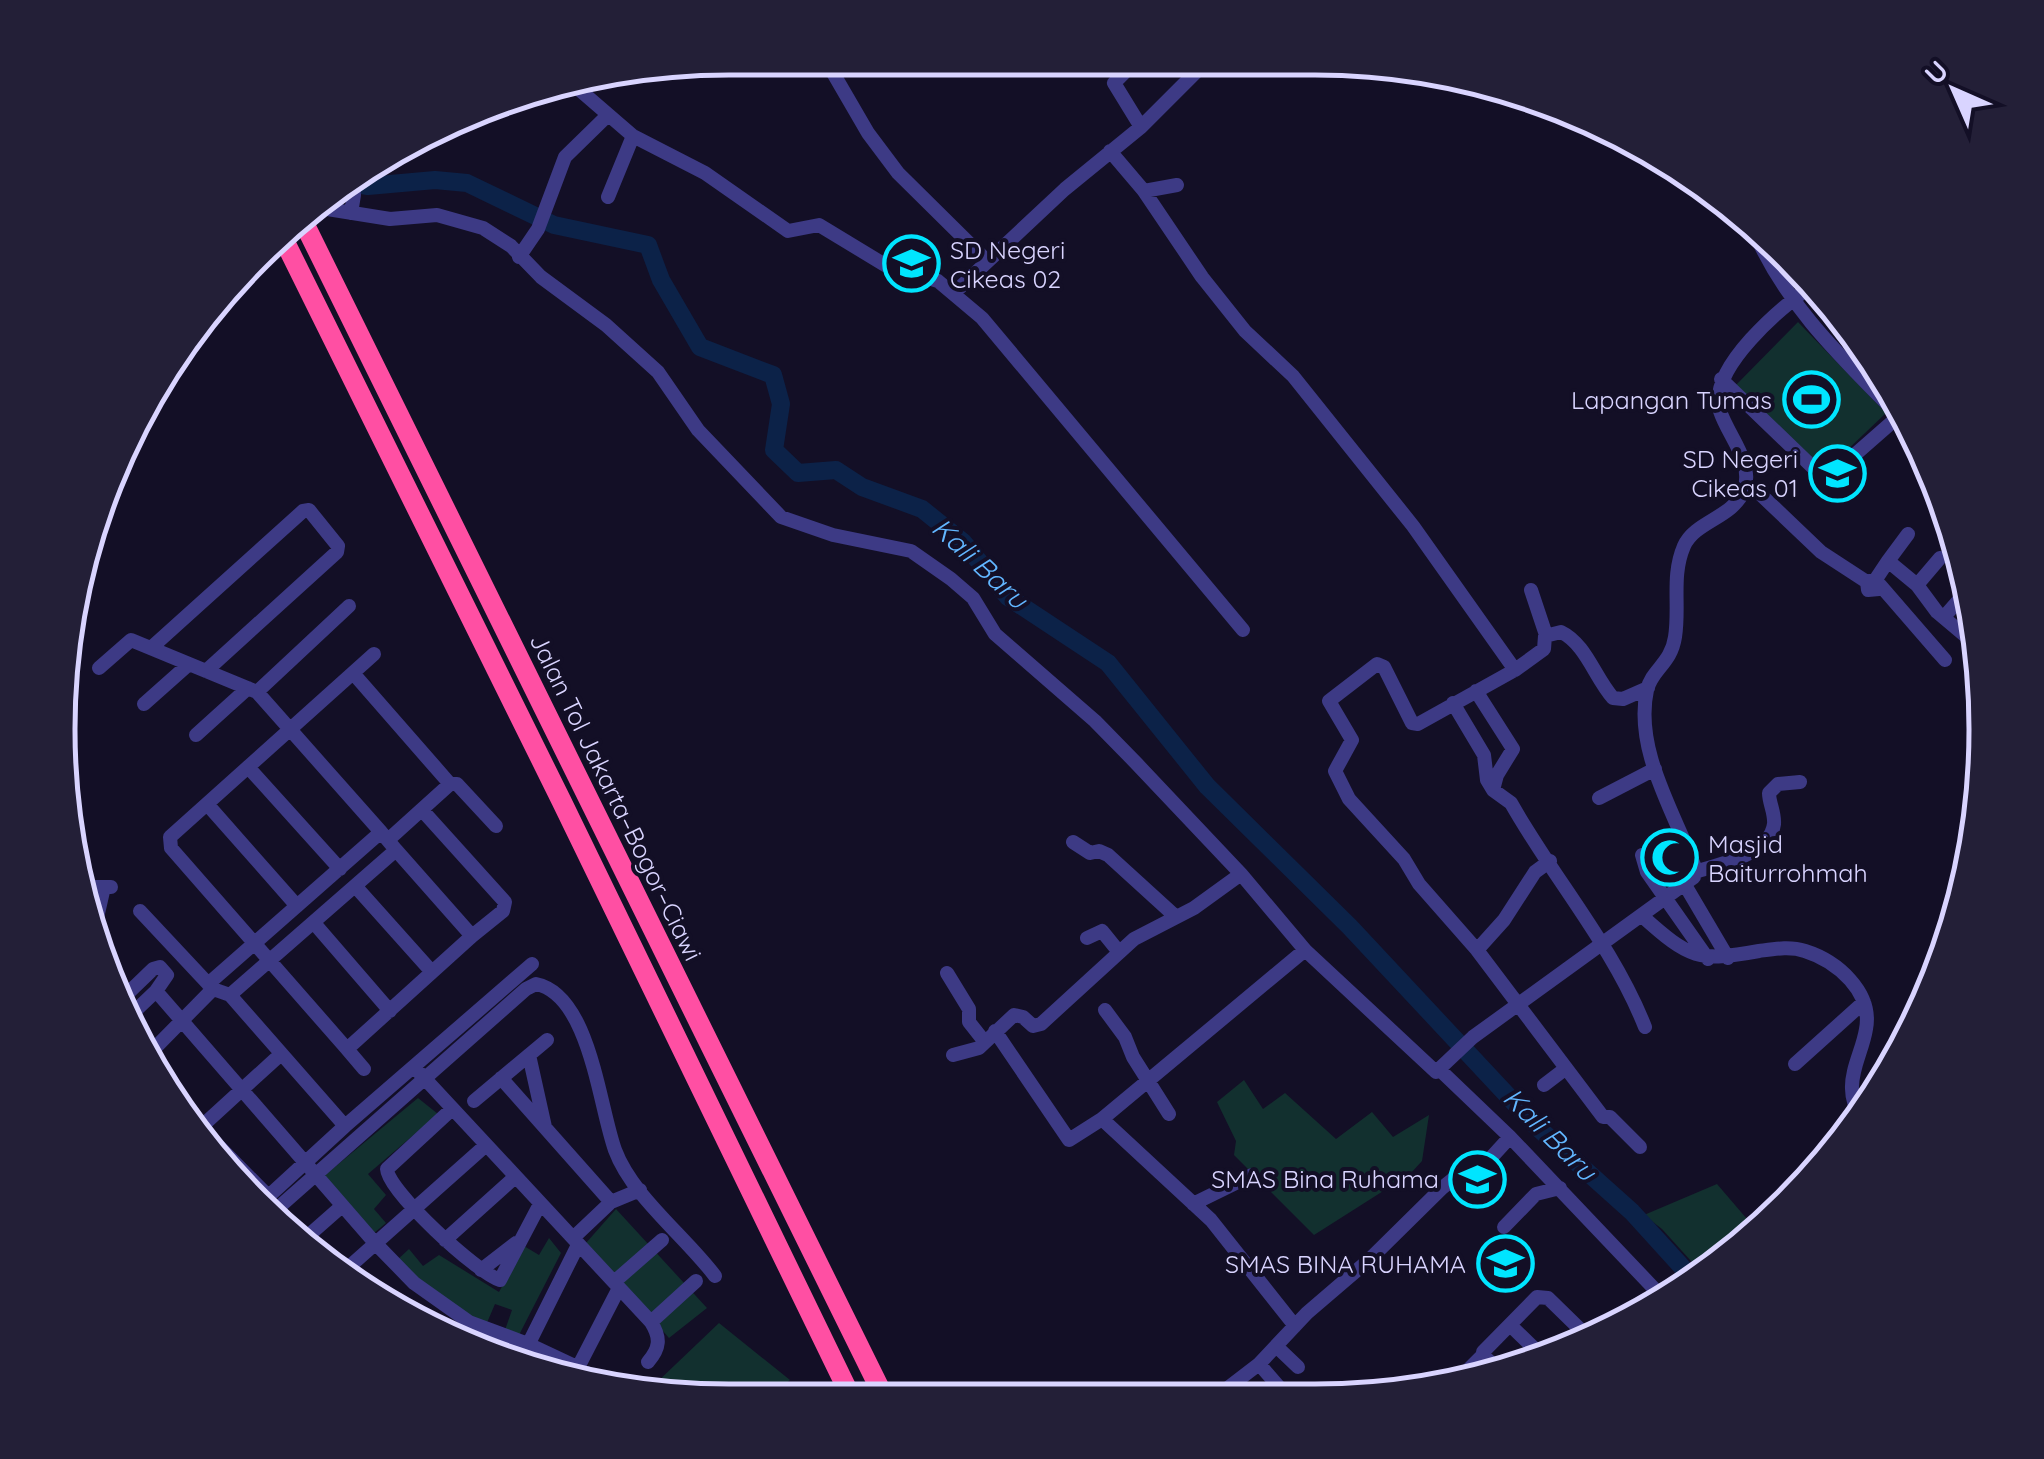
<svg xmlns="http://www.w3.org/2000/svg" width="2044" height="1459" viewBox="0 0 2044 1459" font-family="Quicksand,sans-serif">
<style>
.green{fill:#12302f}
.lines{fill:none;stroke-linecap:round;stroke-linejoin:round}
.river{stroke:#0c2248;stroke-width:18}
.minor{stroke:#3d3a85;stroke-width:14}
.highway{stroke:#ff4fa3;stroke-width:20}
.labels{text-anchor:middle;stroke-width:8;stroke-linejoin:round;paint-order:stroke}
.poi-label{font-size:25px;fill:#d9d4ff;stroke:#130f26;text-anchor:end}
.street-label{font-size:25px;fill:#d9d4ff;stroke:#130f26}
.water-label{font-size:28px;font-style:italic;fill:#62b6ff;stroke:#130f26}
.rim{fill:none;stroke:#d9d4ff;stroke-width:5}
</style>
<rect width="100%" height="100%" fill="#130f26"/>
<path class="green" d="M1798,322L1886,413L1823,473L1735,386Z
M1244,1080L1263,1109L1285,1093L1336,1139L1372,1112L1393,1137L1429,1115L1422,1161L1410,1174L1314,1235L1234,1155L1236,1141L1217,1102Z
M418,1098L438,1114L368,1174L386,1195L374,1209L386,1223L374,1233L324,1176Z
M1717,1184L1759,1233L1701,1272L1662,1229L1644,1215Z
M616,1209L707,1308L669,1338L586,1243Z
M549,1238L561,1253L519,1335L505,1330L512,1310L495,1304L486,1325L466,1317L396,1261L409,1249L423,1266L439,1255L499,1292L524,1246L539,1255Z
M719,1323L790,1380L768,1400C731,1400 684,1409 654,1385Z"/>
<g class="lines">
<path class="river" d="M343,182L368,186L435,180L467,183L554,225L648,245L661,280L700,347L773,375L781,404L774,450L798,473L836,470L862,487L922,509L963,542L1008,597L1108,663L1207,786L1350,927L1536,1126L1632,1212L1692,1278"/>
<path class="minor" d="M825,59L868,133L898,173L986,260
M1126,65V71L1114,83L1141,127
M567,79L633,136L705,173L788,231L819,225L885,265L938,281L982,318L1243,630
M1110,151L1144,191L1177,185
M1144,191L1202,277L1245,331L1293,376L1413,526L1515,670L1418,724L1412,723L1384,667L1377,664L1329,701L1352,740L1335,771L1349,799L1404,859L1419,884L1477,950L1603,1117H1610L1640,1147
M608,197L633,136
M315,207L390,219L437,215L483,228L511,246L541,277L606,325L658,372L698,430L781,517L833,535L911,551L951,579L973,598L995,634L1095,721L1137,764L1241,874L1305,950L1436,1072L1441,1071L1510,1137L1663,1298
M351,213L354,195L352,175
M1755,233C1787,307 1844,360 1899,416
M519,257L538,229L565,157L607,116
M954,293L1065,189L1141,127L1202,66
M1721,379L1826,480L1899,416L1907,418
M1744,489L1757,491L1821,552L1867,582L1868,590L1879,589L1876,579L1867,582
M1888,561L1908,534
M1876,579L1888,561L1917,585L1937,612L1975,644L1980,637
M1880,585L1945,660
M1917,585L1940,558
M1531,590L1546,635
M1944,617L1965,593
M151,648L303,511L309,510L338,546L337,552L206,671
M374,654L170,837L171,848L347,1049L472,936L396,850
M99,668L131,640L257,692L381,832
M1515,670L1544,649L1545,636L1561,632C1586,644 1595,678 1613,698L1623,699L1648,688
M353,673L450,784H457L496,826
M1476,691L1513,749L1497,775L1493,790
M257,692L349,606
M1453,703L1484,755L1487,780L1493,790L1511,803C1554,879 1613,946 1645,1027
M144,704L189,664
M196,735L248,688
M248,767L340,869
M1599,798L1655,769
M207,804L297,906
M422,810L505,902L503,911L472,936
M388,840L450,784
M1073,842L1090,853L1099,851L1108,855L1175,916
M1642,855L1647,872L1708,959
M1695,872C1719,864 1770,855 1774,824C1775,813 1769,803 1769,793L1778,784L1800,782
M1685,885L1728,958
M82,887H111
M356,887L432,972
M140,911L213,989
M1642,916C1690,959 1698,962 1759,951C1774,949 1790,946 1805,951C1837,961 1873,992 1866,1029C1863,1049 1851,1069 1852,1089C1852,1099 1856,1109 1860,1119
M314,923L390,1011
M94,931L104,887
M1087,938L1102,931L1119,952
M1477,950L1504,920L1535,872L1550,861
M947,973L969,1009V1022L984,1041
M208,984L381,832L396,850L230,995
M1105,1010L1125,1037L1133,1057L1169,1114
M126,1011L125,996L153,969L160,967L167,975L156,991
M124,1012L135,1011L156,991L375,1243L414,1283L469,1322L528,1344L577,1367L608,1387
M995,1031L1069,1140L1102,1119L1305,950
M347,1049L364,1069
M150,1053L213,989L230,995L345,1126L259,1205
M529,1055L545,1127
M953,1055L979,1048L1014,1015L1023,1017L1033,1026L1041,1024L1134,939L1194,908L1241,874
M1795,1064L1864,1002
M414,1067L651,1322C661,1338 660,1348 648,1362
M1436,1072L1473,1037L1694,877V865C1674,812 1634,749 1647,690C1652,669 1671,664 1675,637C1680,606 1671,576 1684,546C1695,521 1733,518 1744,490C1754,462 1728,436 1720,411C1707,368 1783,306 1815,283
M501,1078L611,1202
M1544,1085L1565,1069
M474,1101L547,1040
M452,1109L387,1169C388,1191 477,1273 500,1280L540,1204
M188,1115L269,1197
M1102,1119L1211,1220L1295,1326
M345,1126L532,964
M201,1127L281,1054
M1193,1204L1252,1175
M270,1215L526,989L536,984C590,995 599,1106 615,1150C632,1196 685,1236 715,1276
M1504,1227L1536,1194L1560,1188
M573,1238L611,1202L640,1190
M445,1240L514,1178
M300,1243L342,1206
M481,1270L516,1243
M340,1275L485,1146
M614,1282L662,1240
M651,1322L696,1281
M1510,1325L1540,1354
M459,1342L469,1322
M1276,1346L1298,1367
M1259,1364L1286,1395
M518,1365L578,1245
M1496,1368L1483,1355V1352L1537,1297L1548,1298L1590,1339
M1460,1378L1483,1355
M571,1381L619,1288
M1216,1397L1259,1364L1307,1313L1370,1259L1442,1188L1462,1172L1489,1160L1510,1137"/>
<path class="highway" d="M302,219L885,1399
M282,236L561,800L852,1399"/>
</g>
<defs>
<symbol id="school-ring" viewBox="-11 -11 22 22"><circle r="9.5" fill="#130f26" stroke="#00e5ff" stroke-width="1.5"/><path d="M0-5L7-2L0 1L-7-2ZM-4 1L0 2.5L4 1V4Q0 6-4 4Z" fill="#00e5ff"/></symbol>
<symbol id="stadium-ring" viewBox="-11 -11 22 22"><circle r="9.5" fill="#130f26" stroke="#00e5ff" stroke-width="1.5"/><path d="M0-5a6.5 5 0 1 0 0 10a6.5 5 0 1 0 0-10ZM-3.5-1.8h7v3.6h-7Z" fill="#00e5ff"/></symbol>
<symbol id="mosque-ring" viewBox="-11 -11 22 22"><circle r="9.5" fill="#130f26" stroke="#00e5ff" stroke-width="1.5"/><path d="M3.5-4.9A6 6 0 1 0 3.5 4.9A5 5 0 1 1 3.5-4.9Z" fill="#00e5ff"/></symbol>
<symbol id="university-ring" viewBox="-11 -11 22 22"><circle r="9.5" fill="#130f26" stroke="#00e5ff" stroke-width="1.5"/><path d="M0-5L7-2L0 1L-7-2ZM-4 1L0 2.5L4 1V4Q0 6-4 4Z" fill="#00e5ff"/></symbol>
</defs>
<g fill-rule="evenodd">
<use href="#school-ring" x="880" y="232" width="63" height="63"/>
<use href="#stadium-ring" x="1780" y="368" width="63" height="63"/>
<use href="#school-ring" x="1806" y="442" width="63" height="63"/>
<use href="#mosque-ring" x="1638" y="826" width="63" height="63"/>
<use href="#school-ring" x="1446" y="1148" width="63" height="63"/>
<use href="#university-ring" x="1474" y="1232" width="63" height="63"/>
</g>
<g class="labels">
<g class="poi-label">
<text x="950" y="259" text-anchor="start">SD Negeri<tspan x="950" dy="29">Cikeas 02</tspan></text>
<text x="1772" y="409">Lapangan Tumas</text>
<text x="1798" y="468">SD Negeri<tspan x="1798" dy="29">Cikeas 01</tspan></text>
<text x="1708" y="853" text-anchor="start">Masjid<tspan x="1708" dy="29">Baiturrohmah</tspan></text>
<text x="1439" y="1188">SMAS Bina Ruhama</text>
<text x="1466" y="1273">SMAS BINA RUHAMA</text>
</g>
<g class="street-label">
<text transform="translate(616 797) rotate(64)" y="9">Jalan Tol Jakarta–Bogor–Ciawi</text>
</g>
<g class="water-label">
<text transform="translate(980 563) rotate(43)" y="10">Kali Baru</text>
<text transform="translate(1550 1134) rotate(45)" y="10">Kali Baru</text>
</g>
</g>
<path d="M0 0H2044V1459H0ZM729 75H1315A654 654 0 0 1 1969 729V730A654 654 0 0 1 1315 1384H729A654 654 0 0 1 75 730V729A654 654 0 0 1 729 75Z" fill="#231f37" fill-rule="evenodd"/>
<path class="rim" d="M729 75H1315A654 654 0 0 1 1969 729V730A654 654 0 0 1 1315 1384H729A654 654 0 0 1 75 730V729A654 654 0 0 1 729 75Z"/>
<g transform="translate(1954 90) rotate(315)" stroke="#130f26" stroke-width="8" paint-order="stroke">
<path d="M0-8L18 38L0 25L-18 38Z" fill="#d9d4ff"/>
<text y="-15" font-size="28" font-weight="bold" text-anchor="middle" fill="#d9d4ff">U</text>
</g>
</svg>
